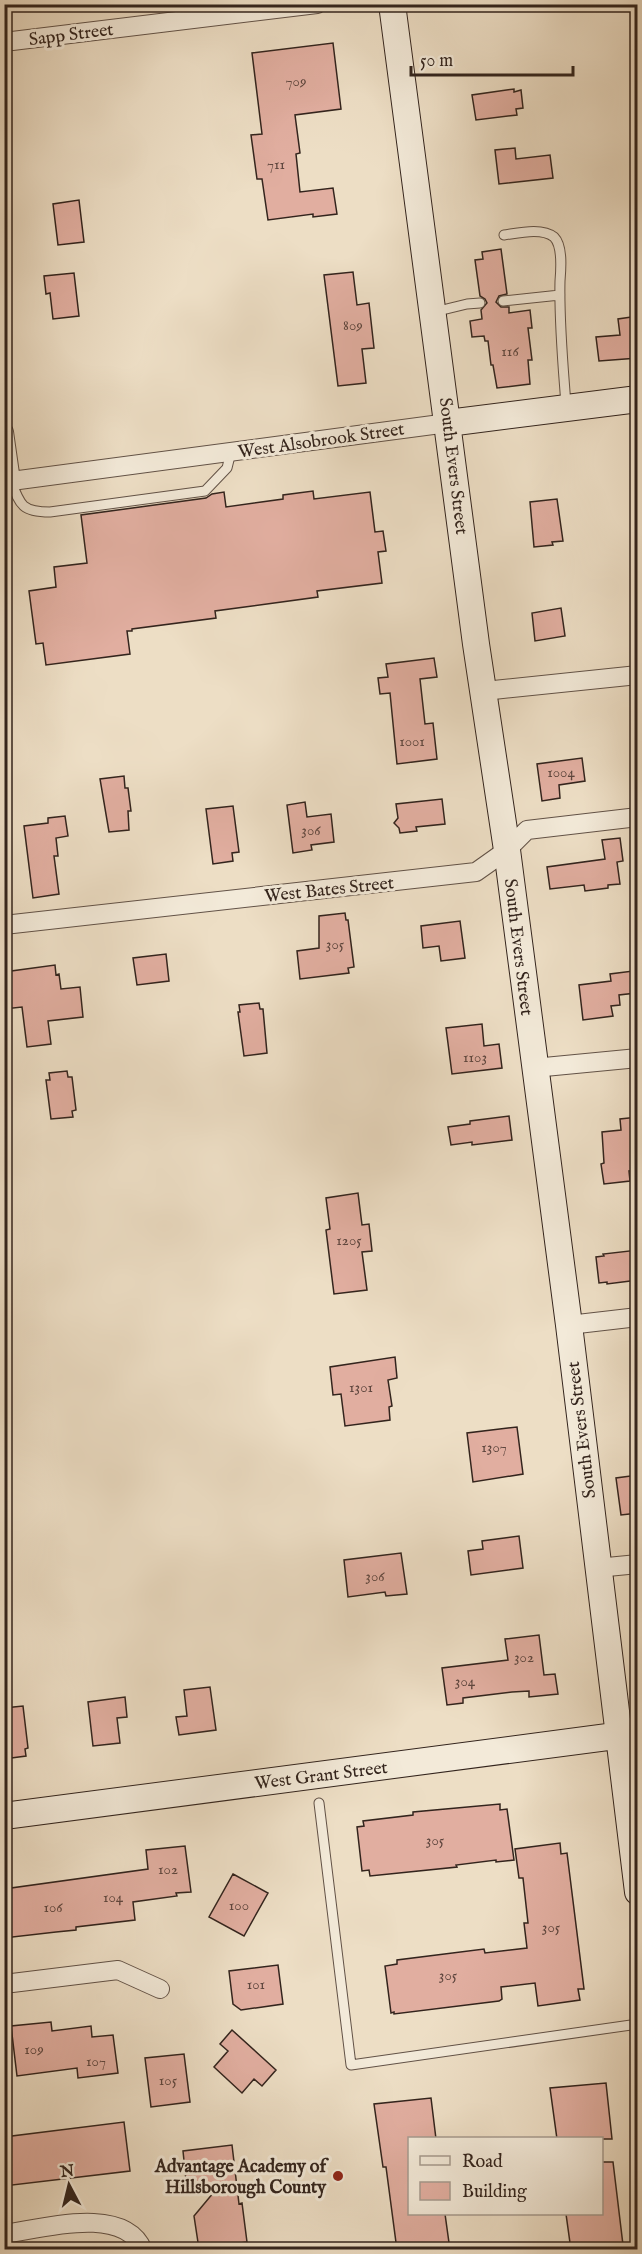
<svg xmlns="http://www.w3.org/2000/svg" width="642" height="2254" viewBox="0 0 642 2254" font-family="'IM FELL English',serif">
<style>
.building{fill:#e1aea0;stroke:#33241d;stroke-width:1.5}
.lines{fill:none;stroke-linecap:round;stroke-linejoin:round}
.lane-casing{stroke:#625247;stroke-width:11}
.street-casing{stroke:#625247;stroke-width:20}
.secondary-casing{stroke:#33241d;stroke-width:28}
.lane{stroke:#f3ead9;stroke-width:9}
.street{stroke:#f3ead9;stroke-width:18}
.secondary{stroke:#f3ead9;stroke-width:26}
.poi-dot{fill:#8f2418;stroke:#f3ead9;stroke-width:2}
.labels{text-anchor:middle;stroke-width:6;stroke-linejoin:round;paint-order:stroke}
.number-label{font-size:15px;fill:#5e463e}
.street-label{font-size:18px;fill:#33241d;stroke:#f3ead9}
.poi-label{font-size:18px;font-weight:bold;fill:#33241d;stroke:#f3ead9;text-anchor:end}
</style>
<rect width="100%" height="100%" fill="#eddec5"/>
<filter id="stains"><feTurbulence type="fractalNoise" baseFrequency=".00333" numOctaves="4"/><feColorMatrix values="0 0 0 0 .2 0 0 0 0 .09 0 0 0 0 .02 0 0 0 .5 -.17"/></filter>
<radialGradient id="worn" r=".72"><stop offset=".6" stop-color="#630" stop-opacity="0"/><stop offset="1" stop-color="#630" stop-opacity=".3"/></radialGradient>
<path class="building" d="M333,43L341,109L295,115L300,153L296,154L300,192L333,188L337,214L313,217V214L268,220L262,179H257L251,135L262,134L252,53Z
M514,89V92L521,90L523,108L516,109L517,115L476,120L472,95Z
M515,148L516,159L550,155L553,178L499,184L495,150Z
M79,200L84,242L58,245L53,204Z
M501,249L507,294L499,296L496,302L501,307H509V313L530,310L532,328H528L532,360H528L530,384L497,388L493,365H491L488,341H485L484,336L472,337L470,321L482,319L481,310L487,303L485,299L480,296L475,260L483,259L482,252Z
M353,272L357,305L369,303L374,348L362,349L366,383L338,386L324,275Z
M74,273L79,316L53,319L50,293L46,294L44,276Z
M638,316V358L599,361L596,337L620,335L618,319Z
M313,491L314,499L370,492L375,532L383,531L386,551L378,552L382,583L317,591L318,597L215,611L216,618L132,629V631H127L130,654L46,665L43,643L36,644L29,591L56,587L54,567L87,563L81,515L206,498L212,494L224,492L226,507L283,499V495Z
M557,499L563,541L552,542L553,545L534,547L530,502Z
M561,608L565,636L535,641L532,613Z
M434,658L437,677L420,679L425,724L433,723L437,759L397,764L390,693L380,694L378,678L388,677L386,664Z
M582,758L585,781L559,785L560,798L542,801L537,764Z
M124,776L125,788H128L131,811H128L129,830L109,832L100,779Z
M442,799L445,824L416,827L417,831L400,833L399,828L394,823L398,818L396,804Z
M305,802L307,817L331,814L334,842L311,845L312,850L293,853L287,805Z
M233,806L239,852L232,853L233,861L213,864L206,809Z
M65,816L68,836L56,838L58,856H54L59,894L33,898L24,826L48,823V818Z
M620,838L623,861L617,862L620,884L608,885V888L585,891L584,885L550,889L547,867L605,859L602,840Z
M345,913L346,920H348L354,967L348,968L349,973L300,979L297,951L319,948V916Z
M460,921L465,958L441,961L439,946L423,948L421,926Z
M166,954L169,981L137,985L133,958Z
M55,965L56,975L59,974L61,989L80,987L83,1017L48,1021L51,1044L27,1047L22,1007L4,1009V972Z
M633,971L636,993L619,995L620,1005L611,1006L613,1016L583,1020L579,985L611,981L610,974Z
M259,1003L260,1009H263L267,1053L244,1056L238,1012H240L239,1005Z
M482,1024L484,1046L499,1044L502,1068L452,1074L446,1028Z
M67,1071L68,1077H72L76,1110L72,1111L73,1117L51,1119L46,1080H50L49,1073Z
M509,1116L512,1140L472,1145V1142L451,1145L448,1127L470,1124V1121Z
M638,1117V1170L629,1171L630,1181L604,1184L601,1164L604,1163L602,1132L621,1130L620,1119Z
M358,1193L362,1225L369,1224L372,1251L362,1252L367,1290L334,1294L326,1230L330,1229L326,1198Z
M638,1250V1280L607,1284V1282L599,1283L596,1257L604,1256L603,1254Z
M395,1357L397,1378L388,1380L392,1406L389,1407L390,1420L345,1426L341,1394L333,1395L330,1367Z
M517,1427L523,1474L473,1482L467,1433Z
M638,1475V1513L621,1515L616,1478Z
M519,1536L523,1568L471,1575L468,1551L483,1549L482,1541Z
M401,1553L407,1594L386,1596L385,1592L348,1597L344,1560Z
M539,1635L544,1675L555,1674L558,1694L529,1697V1691L512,1692L463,1698V1703L447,1705L442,1668L508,1660L505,1639Z
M210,1687L216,1730L179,1735L176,1717L187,1716L184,1690Z
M125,1697L127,1717L117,1718L120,1743L93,1746L88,1702Z
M23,1706L28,1748L25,1749L26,1756L4,1759V1708Z
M500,1804V1810L507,1809L514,1860L496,1862V1860L456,1865L457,1867L370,1876L369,1870L362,1871L357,1827L364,1826L363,1821L413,1815V1812Z
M560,1843L561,1854L567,1853L584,1989H578L580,2000L538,2006L535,1983L501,1987L502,1999L499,2001L394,2014V2012L391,2013L385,1966L397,1964V1960L484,1949L485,1953L527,1948L524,1923H528L523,1878H519L515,1849Z
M185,1846L191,1892L176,1893L177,1896L133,1902L135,1920L76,1927V1930L56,1932L4,1938V1889L148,1869L146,1850Z
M233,1874L268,1893L244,1936L209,1917Z
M278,1965L283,2004L241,2010L233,2004L229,1971Z
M51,2022L52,2031L91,2026L92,2037L113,2035L118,2073L78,2078L77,2068L17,2076L11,2026Z
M232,2030L276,2070L262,2086L254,2079L242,2093L214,2067L228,2051L220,2044Z
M184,2054L190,2102L151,2107L145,2058Z
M606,2083L612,2139H557L550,2088Z
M431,2098L436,2139H410V2214H445L450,2250H397L386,2167H383L374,2104Z
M124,2122L130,2171L4,2186V2137Z
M232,2145L239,2204L242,2203L247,2242L199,2249L194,2216L219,2186L187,2190L183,2151Z
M602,2162H613L623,2245L594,2250H571L566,2214H602Z"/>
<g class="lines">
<defs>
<path id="lane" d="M504,235C518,233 542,227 554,237C563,246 561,269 560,281C559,323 563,364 566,405
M503,301L560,295
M434,312L467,304L480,303
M11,481C20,505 22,512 50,512L205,491L227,468L231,452
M319,1803L351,2065L638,2024"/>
<path id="street" d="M4,42L317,4
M4,432L11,481
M4,482L448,423
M484,691L638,675
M4,925L476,872L507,850L527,830L638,817
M534,1068L638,1058
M569,1325L638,1317
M597,1568L638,1564
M4,1984L118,1970L160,1989
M4,2234C41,2229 124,2204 143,2250"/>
<path id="secondary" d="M392,4L476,644L507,850L569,1325L638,1892
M448,423L638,399
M4,1816L638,1733"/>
</defs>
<use href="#lane" class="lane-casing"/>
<use href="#street" class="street-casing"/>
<use href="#secondary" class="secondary-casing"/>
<use href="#lane" class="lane"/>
<use href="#street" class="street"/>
<use href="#secondary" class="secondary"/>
</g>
<circle class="poi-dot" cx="338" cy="2176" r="6"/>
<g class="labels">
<g class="number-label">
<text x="296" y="86">709</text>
<text x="276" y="169">711</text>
<text x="353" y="330">809</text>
<text x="510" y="356">116</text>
<text x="412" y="746">1001</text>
<text x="561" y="777">1004</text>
<text x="311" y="835">306</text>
<text x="335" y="949">305</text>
<text x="475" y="1062">1103</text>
<text x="349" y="1245">1205</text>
<text x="361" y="1392">1301</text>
<text x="494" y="1452">1307</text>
<text x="375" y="1581">306</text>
<text x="524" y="1662">302</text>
<text x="465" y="1686">304</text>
<text x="435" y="1845">305</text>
<text x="168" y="1874">102</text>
<text x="113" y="1902">104</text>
<text x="239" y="1910">100</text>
<text x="53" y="1912">106</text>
<text x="551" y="1932">305</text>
<text x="448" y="1980">305</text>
<text x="256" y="1989">101</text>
<text x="34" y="2054">109</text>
<text x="96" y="2066">107</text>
<text x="168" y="2085">105</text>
</g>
<g class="street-label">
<text transform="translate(71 34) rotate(-7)" y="6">Sapp Street</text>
<text transform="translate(321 440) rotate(-8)" y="6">West Alsobrook Street</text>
<text transform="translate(454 466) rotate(83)" y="6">South Evers Street</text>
<text transform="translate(329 889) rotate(-6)" y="6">West Bates Street</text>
<text transform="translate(519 947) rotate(83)" y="6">South Evers Street</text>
<text transform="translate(581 1430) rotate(-97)" y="6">South Evers Street</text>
<text transform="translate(321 1775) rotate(-7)" y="6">West Grant Street</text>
</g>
<g class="poi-label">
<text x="326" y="2172">Advantage Academy of<tspan x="326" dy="21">Hillsborough County</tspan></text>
</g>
</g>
<rect width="642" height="2254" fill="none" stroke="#eddec5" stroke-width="24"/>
<rect x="6" y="6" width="630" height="2242" fill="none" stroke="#33241d" stroke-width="3"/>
<rect x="12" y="12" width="618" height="2230" fill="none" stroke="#33241d" stroke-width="1.5"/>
<rect x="408" y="2137" width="195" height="78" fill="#f3ead9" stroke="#a69b8e" stroke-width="1.5"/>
<rect x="420" y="2156" width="30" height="9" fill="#f3ead9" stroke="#a69b8e" stroke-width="1.5"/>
<text x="462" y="2167" font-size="18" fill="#33241d">Road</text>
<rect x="420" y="2182" width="30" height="18" fill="#e1aea0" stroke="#a69b8e" stroke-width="1.5"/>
<text x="462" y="2197" font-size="18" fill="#33241d">Building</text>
<g transform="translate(69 2185) rotate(353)" stroke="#f3ead9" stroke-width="4.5" paint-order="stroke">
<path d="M0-4.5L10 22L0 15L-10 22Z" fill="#33241d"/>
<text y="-9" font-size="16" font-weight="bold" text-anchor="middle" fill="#33241d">N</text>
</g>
<path d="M411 66v9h162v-9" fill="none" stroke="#33241d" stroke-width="3"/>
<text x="420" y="66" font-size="18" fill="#33241d" stroke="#f3ead9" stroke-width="4.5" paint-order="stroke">50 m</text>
<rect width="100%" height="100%" filter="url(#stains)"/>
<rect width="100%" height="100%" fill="url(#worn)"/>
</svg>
